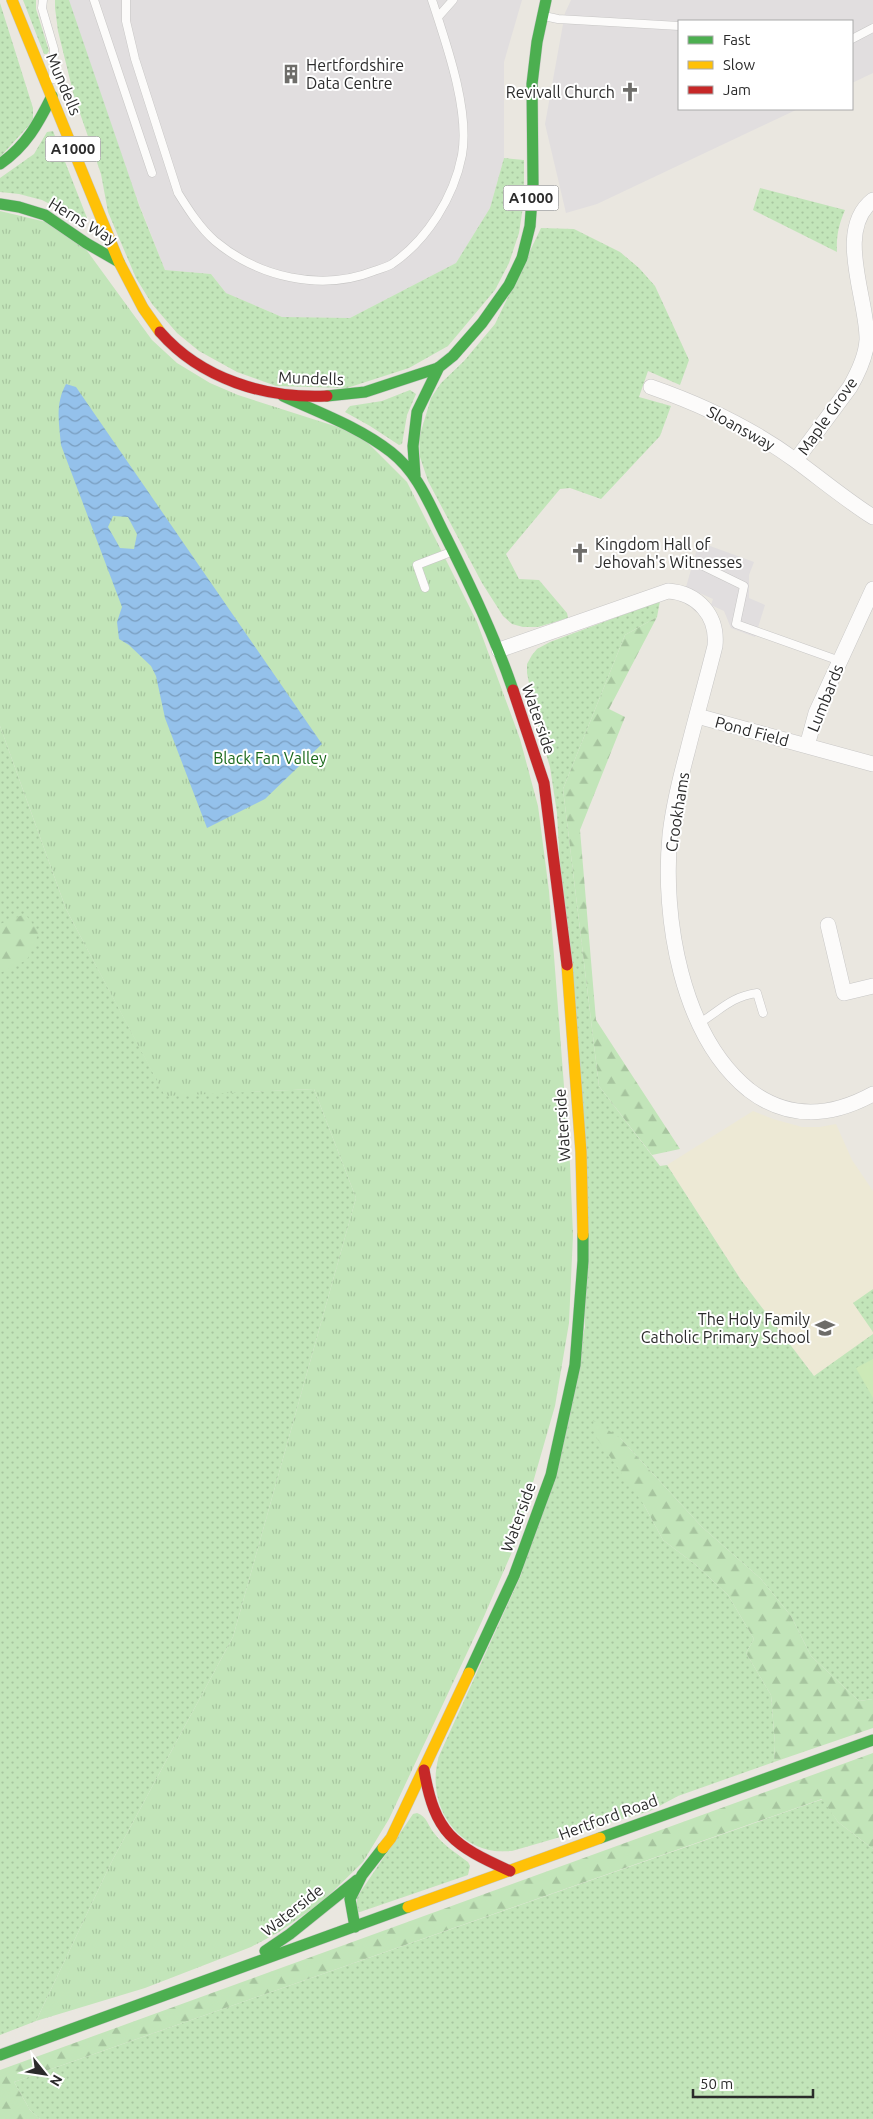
<svg xmlns="http://www.w3.org/2000/svg" width="873" height="2119" viewBox="0 0 873 2119" font-family="Ubuntu,sans-serif">
<style>
.industrial{fill:#e1dedf}
.education{fill:#ede9d5}
.grass{fill:url(#grass-dots)}
.forest{fill:url(#forest-firs)}
.park{fill:url(#park-tufts)}
.pitch{fill:#cce9b7}
.water{fill:url(#water-waves);fill-rule:evenodd}
.lines{fill:none;stroke-linecap:round;stroke-linejoin:round}
.lane-casing{stroke:#c7c6c5;stroke-width:9}
.street-casing{stroke:#c7c6c5;stroke-width:16}
.fast-casing{stroke:#c7c6c5;stroke-width:12}
.slow-casing{stroke:#c7c6c5;stroke-width:12}
.jam-casing{stroke:#c7c6c5;stroke-width:12}
.lane{stroke:#fcfbfa;stroke-width:8}
.street{stroke:#fcfbfa;stroke-width:15}
.fast{stroke:#4caf50;stroke-width:11}
.slow{stroke:#ffc107;stroke-width:11}
.jam{stroke:#c62828;stroke-width:11}
.labels{text-anchor:middle;stroke-width:4;stroke-linejoin:round;paint-order:stroke}
.shield{fill:#fff;stroke:#6b6b6b;stroke-width:1}
.shield-label{font-size:15px;font-weight:bold;fill:#2b2b2b}
.poi-label{font-size:16px;fill:#2b2b2b;stroke:#fff;text-anchor:start}
.street-label{font-size:16px;fill:#2b2b2b;stroke:#fff}
.park-label{font-size:16px;fill:#1a691b;stroke:#fff}
</style>
<defs>
<pattern id="grass-dots" width="8" height="8" patternUnits="userSpaceOnUse" patternTransform="scale(1.25)"><rect width="8" height="8" fill="#c2e5b9"/><path d="M2 2h.1M6 6h.1" fill="none" stroke="#a7c59f" stroke-width="1.8" stroke-linecap="round"/></pattern>
<pattern id="forest-firs" width="22" height="20" patternUnits="userSpaceOnUse" patternTransform="scale(1.25)"><rect width="22" height="20" fill="#c2e5b9"/><path d="M5 1l3.5 6h-7zM16 11l3.5 6h-7z" fill="#a7c59f"/></pattern>
<pattern id="park-tufts" width="24" height="20" patternUnits="userSpaceOnUse" patternTransform="scale(1.25)"><rect width="24" height="20" fill="#c2e5b9"/><path d="M3 7l-1-3M5 7V3M7 7l1-3M15 17l-1-3M17 17v-4M19 17l1-3" fill="none" stroke="#a7c59f"/></pattern>
<pattern id="water-waves" width="16" height="10" patternUnits="userSpaceOnUse" patternTransform="scale(1.25)"><rect width="16" height="10" fill="#94c1eb"/><path d="M0 5q4-4 8 0t8 0" fill="none" stroke="#799dbf"/></pattern>
</defs>
<rect width="100%" height="100%" fill="#eae7e0"/>
<path class="industrial" d="M59,0H522L504,62V158L490,208L456,263L350,318L282,317L226,293L211,274L165,270Z
M571,0H873V73L852,83V21H679V109H798L597,204L566,213L545,124L565,13Z
M699,542L754,562L749,575V598L765,605L755,637L731,628L724,611L711,605L713,599L686,587Z"/>
<path class="education" d="M753,1111L773,1119L802,1127H820L836,1124L852,1160L873,1191V1509L814,1376L741,1280L667,1165Z"/>
<path class="grass" d="M23,0H36V9L49,51L47,54H44Z
M55,0H69L139,205L165,270L211,274L226,293L282,317L350,318L456,263L490,208L504,158L524,160V200L519,233L509,263L495,290L448,346L409,368L347,388L276,386L237,372L199,351L177,333L152,304L136,278L108,212L101,174L74,96L58,31L55,8Z
M0,3L33,108V121L0,157Z
M53,131L87,218L85,222L42,200L19,194L0,192V178L34,154L47,132Z
M760,188L845,210C839,224 836,236 837,252L753,210Z
M541,228L574,229L620,252L639,268L655,286L689,360L680,385L648,371L639,397L671,406L660,436L601,499L570,488L560,489L506,554L519,579L539,580L567,613L568,618L538,627H523L512,624L503,616L482,583L428,481L420,457L419,438L431,398L441,383L464,361L495,324Z
M410,390L416,394L407,415L402,444L399,445L370,426L345,412L350,406L382,401Z
M660,601L657,617L625,635L563,789L599,1086L660,1166L667,1165L741,1280L814,1376L873,1334V1699L859,1701L811,1656L791,1616L761,1579L702,1527L620,1438L644,1505L663,1540L696,1565L728,1595L754,1639L746,1653L771,1695L775,1744L774,1762L678,1796L650,1811L512,1851C505,1851 496,1852 489,1850C447,1840 427,1795 439,1756L521,1575L585,1327L557,813L550,767L537,723L527,673V664L532,655L537,649L550,642Z
M0,726L66,909L165,1095L314,1089L356,1198L233,1637L112,1861L36,2021L0,2035Z
M873,1289V1332L853,1303Z
M823,1799L838,1822L873,1849V2119H40L30,2110L14,2082Z
M417,1813C427,1816 428,1826 434,1833C443,1845 456,1853 468,1862L470,1866L468,1875L357,1913V1897L413,1814Z"/>
<path class="forest" d="M657,617L609,709L625,717L580,830L596,1020L680,1149L652,1155L599,1086L563,789L625,635Z
M25,914L39,932L27,960L0,973V924Z
M593,1420L620,1438L702,1527L761,1579L791,1616L811,1656L859,1701L873,1699V1728L774,1762L775,1744L771,1695L746,1653L754,1639L728,1595L696,1565L663,1540L644,1505L596,1437Z
M873,1753V1849L838,1822L822,1799L14,2082L30,2110L40,2119H0V2070Z"/>
<path class="park" d="M0,211L46,222L85,248L152,340L177,363L210,383L238,395L344,429L363,438L407,482L477,622L520,739L538,806L549,891L570,1164L573,1235L569,1323L555,1406L515,1545L482,1621L389,1819L363,1862L322,1902L279,1932L251,1947L145,1988L36,2021L112,1861L233,1637L356,1198L314,1089L165,1096L66,909L0,726Z"/>
<path class="pitch" d="M873,1359V1398L856,1368Z"/>
<path class="water" d="M66,384L76,387L322,744L265,799L207,828L165,718L156,676L151,666L129,645L119,639L117,622L122,607L61,445C59,423 55,404 66,384ZM113,516L128,517L137,534L134,549L120,548L108,527Z"/>
<g class="lines">
<defs>
<path id="lane" d="M43,0L42,8L54,49L53,79
M94,0L152,173
M126,0V21L135,59L178,193C188,209 200,228 215,241C258,277 321,292 374,271C380,269 387,267 392,264C427,240 454,197 462,155C470,110 446,43 432,0
M544,16L558,19L679,26
M438,17L453,0
M852,39L873,28
M703,566L744,586L736,624L840,661
M425,588L417,565L451,552
M698,1024C721,1010 730,997 757,993L763,1013"/>
<path id="street" d="M651,387C703,405 751,428 795,460C821,479 846,500 873,517
M796,460L850,387C858,373 866,357 867,340C868,300 834,230 873,200
M499,650L668,591C698,593 718,616 715,646C706,682 696,717 687,753C680,779 673,807 670,835C662,917 681,1035 749,1090C788,1120 831,1117 873,1094
M697,716L873,764
M807,746L816,713L873,589
M828,925L844,993L873,986"/>
<path id="fast" d="M0,164C26,146 38,124 52,96
M0,204L19,207L45,215L86,243L119,262
M283,396C320,413 359,427 391,452C419,474 430,506 446,537C471,587 495,637 513,690
M327,396L365,392L438,368L453,356L482,323L509,285L522,258L530,226L533,184L532,84L537,42L546,0
M415,476L413,446L417,412L439,367
M469,1673L514,1576L551,1475L575,1365L583,1261V1235
M600,1838L873,1740
M355,1927L350,1899L362,1875L383,1848
M265,1951L290,1934L357,1880
M0,2055L408,1907"/>
<path id="slow" d="M12,0L119,262L143,308L160,332
M567,965L581,1152L583,1235
M383,1848L391,1838L469,1673
M408,1907L600,1838"/>
<path id="jam" d="M160,332C201,379 266,399 327,396
M513,690L544,783L567,965
M424,1770C435,1834 453,1845 510,1871"/>
</defs>
<use href="#lane" class="lane-casing"/>
<use href="#street" class="street-casing"/>
<use href="#fast" class="fast-casing"/>
<use href="#slow" class="slow-casing"/>
<use href="#jam" class="jam-casing"/>
<use href="#lane" class="lane"/>
<use href="#street" class="street"/>
<use href="#fast" class="fast"/>
<use href="#slow" class="slow"/>
<use href="#jam" class="jam"/>
</g>
<defs>
<symbol id="building-bare" viewBox="-9 -9 18 18"><path d="M-4-6H4V6H1V3H-1V6H-4ZM-2.5-4.3h1.7v1.8h-1.7ZM.8-4.3h1.7v1.8H.8ZM-2.5-1h1.7V.8h-1.7ZM.8-1h1.7V.8H.8Z" fill="#6e6d6a" stroke="#fff" stroke-width="2.5" paint-order="stroke"/></symbol>
<symbol id="church-bare" viewBox="-9 -9 18 18"><path d="M-1.2-6h2.4v3.5h3.3v2.4h-3.3V6h-2.4V-.1h-3.3v-2.4h3.3Z" fill="#6e6d6a" stroke="#fff" stroke-width="2.5" paint-order="stroke"/></symbol>
<symbol id="school-bare" viewBox="-9 -9 18 18"><path d="M0-5L7-2L0 1L-7-2ZM-4 1L0 2.5L4 1V4Q0 6-4 4Z" fill="#6e6d6a" stroke="#fff" stroke-width="2.5" paint-order="stroke"/></symbol>
</defs>
<g fill-rule="evenodd">
<use href="#building-bare" x="277" y="60" width="28" height="28"/>
<use href="#church-bare" x="616" y="78" width="28" height="28"/>
<use href="#church-bare" x="566" y="539" width="28" height="28"/>
<use href="#school-bare" x="811" y="1314" width="28" height="28"/>
</g>
<g class="labels">
<g class="shield">
<rect x="45.5" y="136.5" width="55" height="25" rx="4"/>
<rect x="503.5" y="185.5" width="55" height="25" rx="4"/>
</g>
<g class="shield-label">
<text x="73" y="154">A1000</text>
<text x="531" y="203">A1000</text>
</g>
<g class="poi-label">
<text x="306" y="71">Hertfordshire<tspan x="306" dy="18">Data Centre</tspan></text>
<text x="615" y="98" text-anchor="end">Revivall Church</text>
<text x="595" y="550">Kingdom Hall of<tspan x="595" dy="18">Jehovah's Witnesses</tspan></text>
<text x="810" y="1325" text-anchor="end">The Holy Family<tspan x="810" dy="18">Catholic Primary School</tspan></text>
</g>
<g class="street-label">
<text transform="translate(64 84) rotate(67)" y="6">Mundells</text>
<text transform="translate(83 221) rotate(31)" y="6">Herns Way</text>
<text transform="translate(311 378) rotate(2)" y="6">Mundells</text>
<text transform="translate(827 416) rotate(-55)" y="6">Maple Grove</text>
<text transform="translate(741 428) rotate(29)" y="6">Sloansway</text>
<text transform="translate(825 698) rotate(-68)" y="6">Lumbards</text>
<text transform="translate(539 719) rotate(71)" y="6">Waterside</text>
<text transform="translate(752 731) rotate(15)" y="6">Pond Field</text>
<text transform="translate(677 812) rotate(-81)" y="6">Crookhams</text>
<text transform="translate(562 1125) rotate(-94)" y="6">Waterside</text>
<text transform="translate(518 1517) rotate(-70)" y="6">Waterside</text>
<text transform="translate(608 1817) rotate(-20)" y="6">Hertford Road</text>
<text transform="translate(292 1910) rotate(-38)" y="6">Waterside</text>
</g>
<g class="park-label">
<text x="270" y="764">Black Fan Valley</text>
</g>
</g>
<rect x="678" y="20" width="175" height="90" fill="#ffffff" stroke="#aaaaaa"/>
<rect x="688" y="36" width="25" height="8" fill="#4caf50" stroke="#aaaaaa"/>
<text x="723" y="45" font-size="15" fill="#2b2b2b">Fast</text>
<rect x="688" y="61" width="25" height="8" fill="#ffc107" stroke="#aaaaaa"/>
<text x="723" y="70" font-size="15" fill="#2b2b2b">Slow</text>
<rect x="688" y="86" width="25" height="8" fill="#c62828" stroke="#aaaaaa"/>
<text x="723" y="95" font-size="15" fill="#2b2b2b">Jam</text>
<g transform="translate(45 2074) rotate(120)" stroke="#ffffff" stroke-width="4" paint-order="stroke">
<path d="M0-4L9 19L0 12L-9 19Z" fill="#2b2b2b"/>
<text y="-8" font-size="14" font-weight="bold" text-anchor="middle" fill="#2b2b2b">N</text>
</g>
<path d="M693 2089v8h120v-8" fill="none" stroke="#2b2b2b" stroke-width="2.5"/>
<text x="700" y="2089" font-size="15" fill="#2b2b2b" stroke="#ffffff" stroke-width="4" paint-order="stroke">50 m</text>
</svg>
